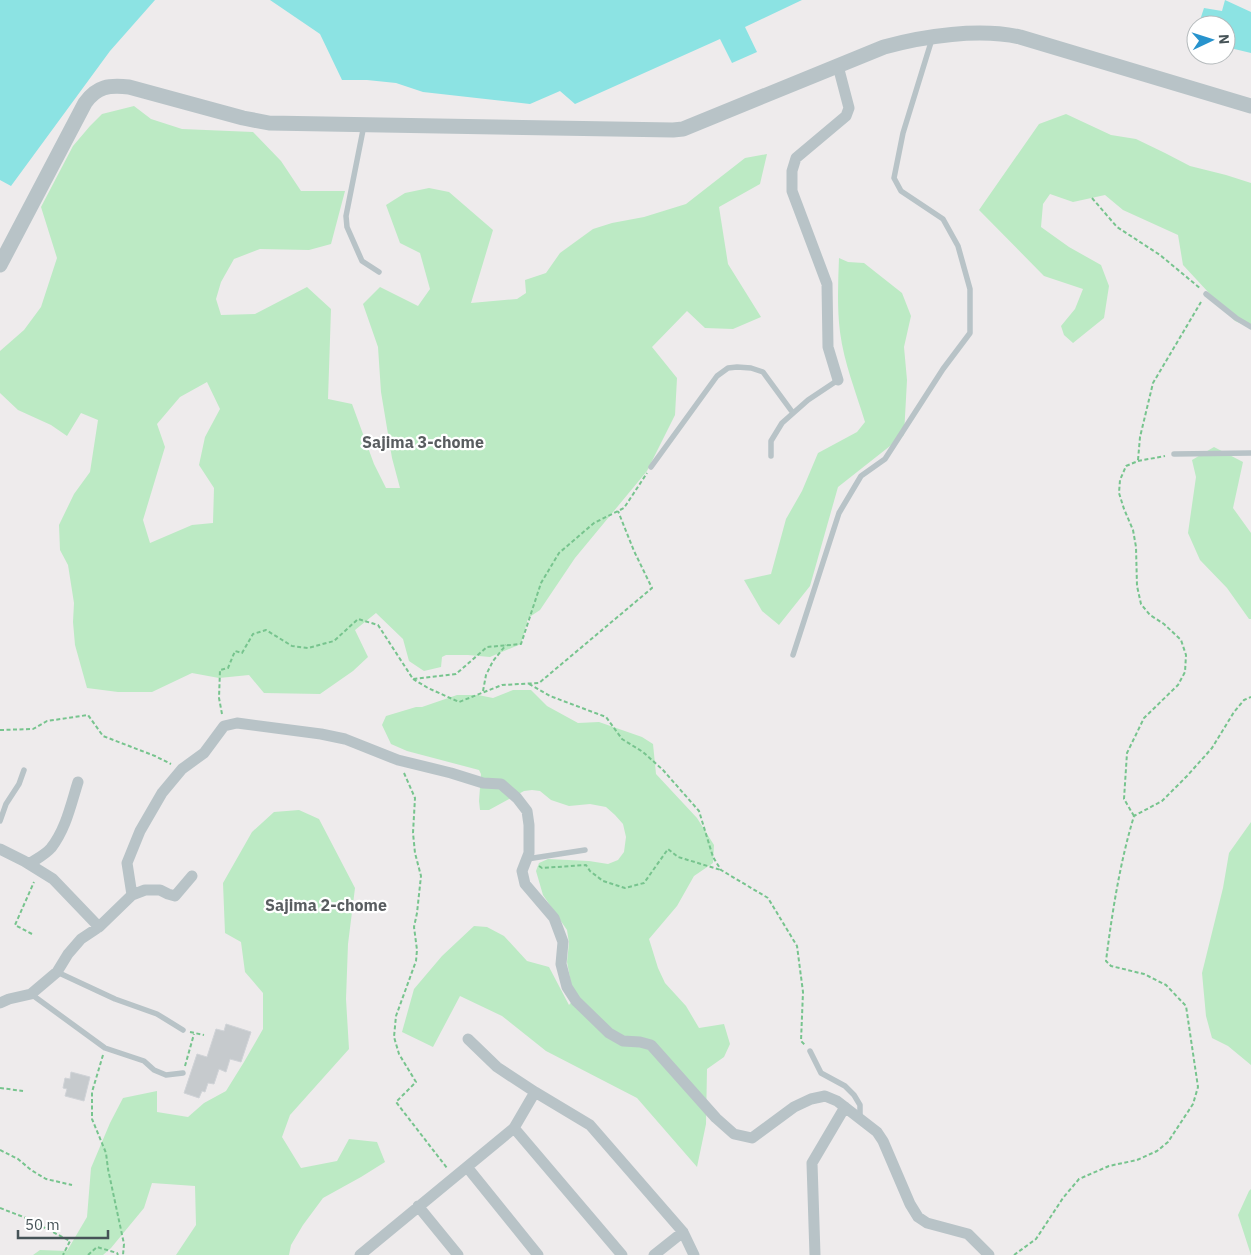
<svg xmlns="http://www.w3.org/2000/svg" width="1251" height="1255" viewBox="0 0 1251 1255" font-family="'IBM Plex Sans',sans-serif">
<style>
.green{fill:#bceac4;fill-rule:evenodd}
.water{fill:#8ce3e3}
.building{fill:#c6cacd;stroke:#d0d3d7}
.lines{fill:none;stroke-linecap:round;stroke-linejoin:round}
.path{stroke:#77c48e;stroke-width:2;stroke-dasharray:4 2.5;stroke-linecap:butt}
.service{stroke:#b8c3c7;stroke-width:5.5}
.minor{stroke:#b8c3c7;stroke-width:11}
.tertiary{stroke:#b8c3c7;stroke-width:15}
.labels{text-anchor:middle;stroke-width:4.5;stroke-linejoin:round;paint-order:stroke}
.neighbourhood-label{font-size:16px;font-weight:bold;fill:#595d60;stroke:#fff}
</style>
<rect width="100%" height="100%" fill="#eeebec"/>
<path class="green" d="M134,106L151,119L182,129L253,132L281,161L301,191H345L331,244L309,250L260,249L234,259L221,282L216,299L221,315L255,314L307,287L331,309L328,399L352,404L374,464L386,488H400L392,458L381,392L378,347L363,304L380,287L418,306L430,289L420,253L400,243L386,205L405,193L429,188L449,192L493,230L471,303L517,299L526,293L525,280L546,273L560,253L593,229L612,223L644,217L686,204L745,158L767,154L760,184L719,207L728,264L761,317L733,329L705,328L687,311L652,347L677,378L675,415L647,471L575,558L540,610L528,618L521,644L490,657L468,655H446L442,657L441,667L424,671L409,661L403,639L376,613L355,630L368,657L353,671L320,694L264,693L249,675L219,678L192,673L152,692H118L87,688L75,645L73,622L74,603L68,565L60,550L59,525L74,494L90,472L98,420L81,413L67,436L51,425L18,410L0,393V351L24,330L41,307L57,258L41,207L73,146L90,126L102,114ZM207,382L220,409L205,437L199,465L214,488L213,523L192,525L150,543L143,520L165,447L157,424L180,397Z
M1066,114L1111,135L1136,139L1165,153L1190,166L1226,175L1251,183V328L1235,321L1183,265L1178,235L1123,210L1105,195L1073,202L1050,194L1043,204L1041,227L1069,247L1101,265L1109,286L1104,318L1073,343L1064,335L1061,326L1075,309L1083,289L1044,276L979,210L1039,124Z
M839,258L848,262L864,263L902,293L911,316L904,347L907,380L904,435L838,487L810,586L779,625L762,611L744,580L771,574L786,519L802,491L818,453L857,432L865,422C856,392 844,363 840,332C837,308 838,283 839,258Z
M1214,447L1243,462L1233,508L1251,533V619H1249L1227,588L1200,560L1188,533L1196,477L1192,460Z
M513,690H531L547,706L578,723L599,722L642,737L653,744L656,774L697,818L714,845L713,863L694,876L677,906L649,939L658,968L665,983L686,1006L699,1028L724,1024L730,1044L724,1057L707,1069L706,1124L697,1167L637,1098L546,1051L502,1016L460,996L433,1047L402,1032L414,989L442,956L474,926L487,927L504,936L527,961L549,967L569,1005L574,999L567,962L569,943L567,930L543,895L536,871L539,863L548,859L589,861L608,864L618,860L624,852L626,837L623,824L615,815L606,807L590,804L569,806L551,800L540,791L532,790L524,791L489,810H480L479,801L481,774L479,770L407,751L391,744L382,725L386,716L416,707H422L457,695H478L493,698Z
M299,810L319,819L355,888L348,944L346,999L349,1049L290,1115L282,1137L301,1168L337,1161L349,1139L377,1142L385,1162L361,1177L323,1198L303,1225L291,1245L289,1255H176L196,1225L195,1186L152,1183L144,1208L111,1248L103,1255H33L40,1250L67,1251L87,1217L91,1168L110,1123L123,1098L157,1091V1112L188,1117L204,1103L226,1091L244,1062L263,1029V993L245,972L241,942L225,933L223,883L252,832L274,812Z
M1251,822V1065L1228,1046L1212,1038L1206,1016L1202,973L1223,888L1229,853Z
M1251,1189V1255L1238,1215L1249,1191Z"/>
<path class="water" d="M0,0H155L110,51L11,186L0,180Z
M270,0H802L745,27L757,52L732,63L720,39L575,104L560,91L530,104L423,92L396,83L367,80H342L320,34Z
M1225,0L1251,12V53L1226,47V32H1229L1230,28L1226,27V25H1220L1200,20L1204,8L1222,11Z"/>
<path class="building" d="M226,1024L251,1032L241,1062L230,1059L226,1072L219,1069L214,1084L208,1083L205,1092L202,1091L199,1098L184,1093L197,1054L207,1057L216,1029L224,1031Z
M71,1072L90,1077L84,1101L65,1096L67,1089L63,1088L65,1078L70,1079Z"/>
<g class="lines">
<path class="path" d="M1092,198L1117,227L1160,255L1201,289
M1138,460L1140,437L1153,383L1201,302
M413,679L428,688L459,702L502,685L539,683L652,588L634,551L618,511
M529,684L550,696L606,717L622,739L643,752L663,770L699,811L713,857L721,870L768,898L797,946L803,992L801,1041L805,1045
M483,691L486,675L493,661L506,645
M222,714L219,698L220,670L228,668L235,651L242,653L253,634L266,630L292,646L308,648L334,641L358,619L378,625L413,679L456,674L487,647L521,644L541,583L559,553L594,523L624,508L647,473
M0,730L33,729L47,721L88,715L103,736L155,756L171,764
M404,773L415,798L413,833L415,853L421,876L417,913L414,927L417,950L416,961L396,1016L394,1037L399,1054L416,1082L396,1102L447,1168
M1134,816L1124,799L1127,753L1144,718L1178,685L1185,672L1186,655L1181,640L1164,624L1150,615L1141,604L1137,586L1136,547L1133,530L1124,509L1119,493L1120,480L1126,466L1138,461L1165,456
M539,866L542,868L586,865L590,871L603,881L625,888L644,883L668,849L678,857L721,870
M32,934L15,925L34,882
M190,1032L204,1035
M103,1055L92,1092V1119L106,1153L108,1169L124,1244L123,1255
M185,1066L194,1034
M0,1088L23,1091
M0,1150L18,1159L31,1170L46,1179L72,1185
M0,1208L26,1218L70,1241L63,1255
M88,1255L97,1247L117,1253L118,1255
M1014,1255L1036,1239L1063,1198L1079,1179L1109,1166L1137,1160L1157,1151L1168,1142L1193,1104L1198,1087L1186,1006L1166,985L1144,974L1111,966L1106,961C1112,913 1120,862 1134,816L1162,801L1187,776L1212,748L1234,712L1244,700L1251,697"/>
<path class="service" d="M364,125L346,216L347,227L362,261L379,272
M1206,294L1236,318L1251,327
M1174,454L1251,453
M771,456V441L782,423L808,400L838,380
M651,467L717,376L728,368L737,367L751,368L763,372L793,413
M793,655L839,513L861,476L885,459L943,369L970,333V289L958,246L943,219L901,191L894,178L903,133L932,39
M0,821L6,804L19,784L24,770
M527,859L585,850
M57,972L115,999L157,1014L183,1030
M31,994L105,1048L144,1061L154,1070L166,1075L183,1073
M810,1051L821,1073L845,1086L854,1095L860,1105V1117"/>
<path class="minor" d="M838,66L849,108L846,116L796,158L792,171V191L827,284L828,347L838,380
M0,849L24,861L53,879L99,927
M29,864C36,859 45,855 51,848C66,829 71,804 78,782
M132,895L127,863L140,831L162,793L182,769L204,753L224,726L237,723L321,734L345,739L398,760L451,773L483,783L501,784L517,798L527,811L529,825V853L522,871L525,884L554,918L563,942L561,964L567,987L576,1001L609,1033L623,1041L640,1042L651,1045L716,1118L734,1134L752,1138L794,1107L811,1099L825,1096L837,1101L877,1132L883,1141L910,1204L918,1217L927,1223L968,1234L989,1255
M0,1003L9,999L31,994L57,972L68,954L81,939L99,927L132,895L145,890H160L168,894L175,896L192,876
M468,1039L497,1067L535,1092
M514,1128L622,1255
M467,1167L538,1255
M418,1206L458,1255
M360,1255L514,1128L535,1092L590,1125L683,1232L694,1255
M654,1255L683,1232
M815,1255L812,1163L845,1107"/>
<path class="tertiary" d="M0,265L85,103C97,86 109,85 129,87L243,118L269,123L673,130L683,129L884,47C924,36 979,28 1020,37L1251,106"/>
</g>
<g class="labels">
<g class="neighbourhood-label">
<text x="423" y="448">Sajima 3-chome</text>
<text x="326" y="911">Sajima 2-chome</text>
</g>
</g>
<g transform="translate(1211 40) rotate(86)"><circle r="24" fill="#ffffff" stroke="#b5babc"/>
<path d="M0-4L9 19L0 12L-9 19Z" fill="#2793cd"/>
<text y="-8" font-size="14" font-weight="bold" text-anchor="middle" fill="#465357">N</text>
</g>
<path d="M18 1230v8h90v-8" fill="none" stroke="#465357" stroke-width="2.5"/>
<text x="25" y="1230" font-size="15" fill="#465357" stroke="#ffffff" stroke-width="4" paint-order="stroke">50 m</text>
</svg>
